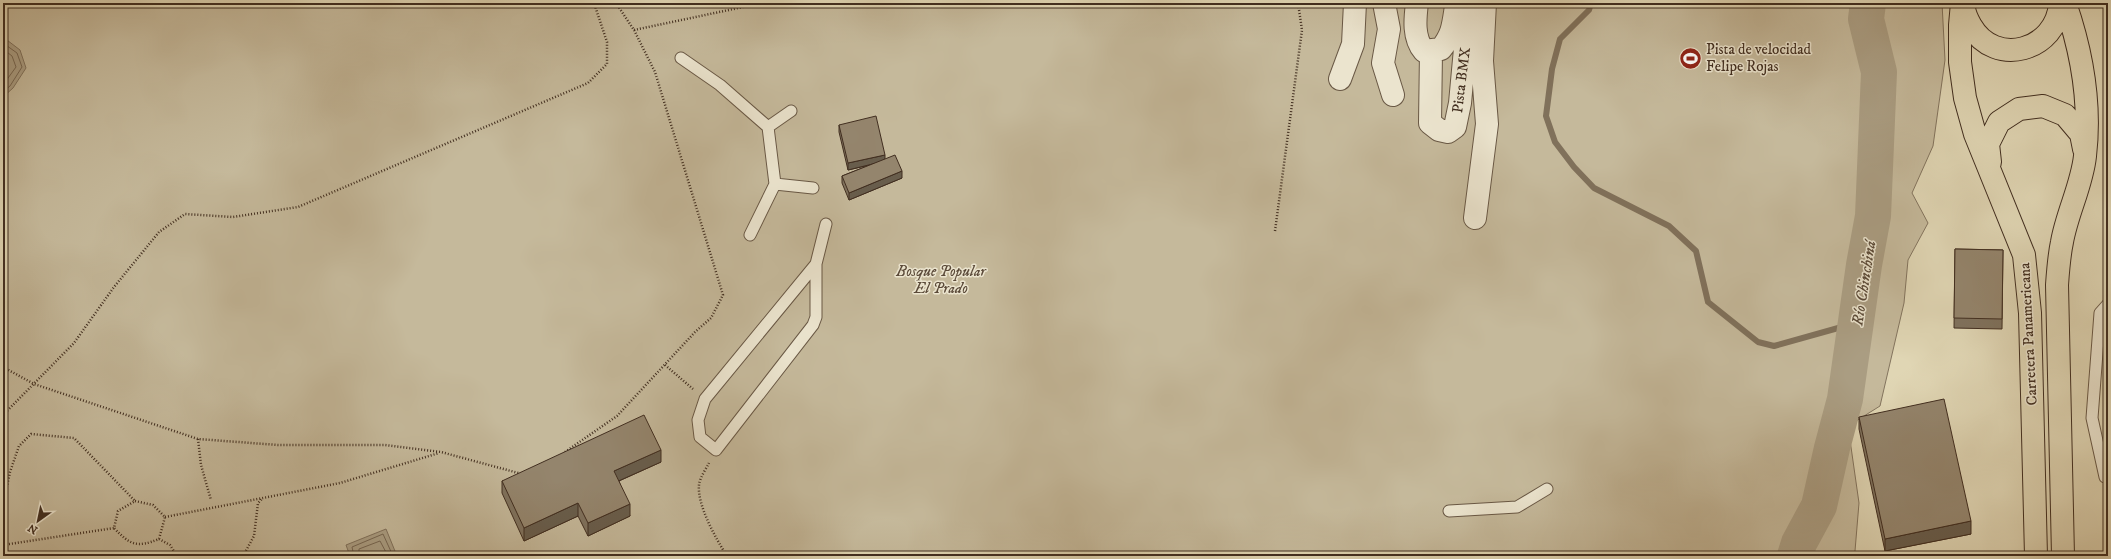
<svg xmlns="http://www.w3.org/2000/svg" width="2111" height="559" viewBox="0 0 2111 559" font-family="'IM FELL DW Pica',serif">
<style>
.green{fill:#c5b99b;stroke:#83745e}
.water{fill:#aa9d82;stroke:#80715b}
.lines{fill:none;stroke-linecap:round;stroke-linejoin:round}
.shore{stroke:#766651;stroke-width:1}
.stream{stroke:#80715b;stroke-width:6}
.river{stroke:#aa9d82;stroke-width:36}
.service-casing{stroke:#695845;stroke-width:13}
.minor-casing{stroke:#695845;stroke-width:24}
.trunk-casing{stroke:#412e20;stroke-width:24}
.path{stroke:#412e20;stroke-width:2.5;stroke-dasharray:1 2;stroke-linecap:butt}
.service{stroke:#ebe4ce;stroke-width:11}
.minor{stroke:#ebe4ce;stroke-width:22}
.trunk{stroke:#e0d6b4;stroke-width:22}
.wall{fill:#7f725e;stroke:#412e20}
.shaded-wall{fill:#685d4c;stroke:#412e20}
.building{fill:#94856d;stroke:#412e20}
.labels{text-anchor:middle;stroke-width:3;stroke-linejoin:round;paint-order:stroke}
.poi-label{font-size:15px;fill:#412e20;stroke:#ebe4ce;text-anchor:start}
.street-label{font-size:15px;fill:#412e20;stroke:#ebe4ce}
.park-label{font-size:15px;font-style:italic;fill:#5b4a39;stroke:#ebe4ce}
.water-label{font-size:16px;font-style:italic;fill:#5b4a38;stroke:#ebe4ce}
</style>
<rect width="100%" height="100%" fill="#e0d6b4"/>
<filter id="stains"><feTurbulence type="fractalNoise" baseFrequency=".005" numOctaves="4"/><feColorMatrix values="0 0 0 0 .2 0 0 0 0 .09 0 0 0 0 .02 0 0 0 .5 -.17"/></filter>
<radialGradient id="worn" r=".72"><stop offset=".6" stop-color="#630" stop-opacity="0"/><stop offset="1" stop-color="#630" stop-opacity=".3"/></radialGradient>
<path class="green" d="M3,3H1942L1945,60L1933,146L1912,193L1928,223L1908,260L1904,303L1880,406L1848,426L1859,503L1855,551L1849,556H3Z"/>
<path class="water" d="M3,37L20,50L26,68L13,88L3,97Z
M386,529L397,556H350L346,545Z"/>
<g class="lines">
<path class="shore" d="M3,43L17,53L22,67L10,86L3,92
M3,49L12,56L16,67L3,85
M354,556L352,547L383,534L393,556
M359,556V549L380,541L388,556"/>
<path class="stream" d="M1591,3L1589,10L1560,39L1552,69L1546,116L1555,142L1574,167L1594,188L1669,226L1696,251L1708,302L1758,342L1774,346L1856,323"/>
<path class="river" d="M1795,556L1799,543L1819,506L1832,448L1845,399L1864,265L1873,216L1879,72L1866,19L1868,3"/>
<defs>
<path id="service" d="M681,58L720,85L768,127
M775,184L813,188
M750,235L775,184L768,127L791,111
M816,264L705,399L698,420L700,437L716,450L813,325L816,317V264L826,224
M2105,477L2092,418L2100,313L2108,304
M1449,511L1517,507L1547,489"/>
<path id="minor" d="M1384,3L1389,29L1383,63L1393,95
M1417,3C1415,19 1413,38 1424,51L1441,49C1453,34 1453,25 1456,6
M1431,52L1430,123L1439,130L1448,132L1455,127L1460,103L1467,27L1466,3
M1340,79L1353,44L1355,3
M1475,218L1487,124L1482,61L1485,3"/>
<path id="trunk" d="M1962,3L1960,25V62L1965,98L1975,134L2024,255L2030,313L2036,556
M1964,6C1964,14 1967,19 1971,26C1995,68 2057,51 2060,3
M1990,162L1988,144L1999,122L2019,109L2043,106L2065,115L2081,134L2084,149
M2063,556L2057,285C2058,271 2059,256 2062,242C2067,213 2082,185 2085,156C2091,105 2082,52 2065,3"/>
</defs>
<use href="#service" class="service-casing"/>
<use href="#minor" class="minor-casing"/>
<use href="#trunk" class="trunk-casing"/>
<path class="path" d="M634,30L762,3
M1275,231L1302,30L1298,3
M665,365L693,389
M3,367L34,384L198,439L278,445H385L441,452L522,474
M3,415L74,343L114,287L159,232L185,214L233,217L298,207L588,83L607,64V42L594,3
M198,439L201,465L211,500
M565,452L617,416L695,332L711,318L723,295L655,72L634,30L616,3
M709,463C706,469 700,477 699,485C697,505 716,539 727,556
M3,485L8,484
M135,501L153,505L165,517L159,539C137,548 130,545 114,528L118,511Z
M3,505L10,472L19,446L31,434L74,438L135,501
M165,517L340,483L439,453
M159,539L170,545L177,556
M3,545L114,528
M243,556L254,536L258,503L262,499"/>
<use href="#service" class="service"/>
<use href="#minor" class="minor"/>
<use href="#trunk" class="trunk"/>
</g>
<path class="wall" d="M839,125L885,159L902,178L849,200L842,183V176L870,165L848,170L839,132Z
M1955,249L2003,250L2002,329L1954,328Z
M2108,390V414H2104V407Z
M1859,417L1971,534L1885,551L1859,429Z
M661,462L619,481L630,516L588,536L578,516L524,541L502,493V481Z"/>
<path class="shaded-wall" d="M885,155V161L848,170V163Z
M902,171V178L849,200V193Z
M661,450V462L614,483V471Z
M578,503V516L524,541V528Z
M630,504V516L588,536V523Z
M1971,521V534L1885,551V539Z"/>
<path class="building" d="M876,116L885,155L848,163L839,125Z
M895,155L902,171L849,193L842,176Z
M1955,249L2003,250L2002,319L1954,318Z
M2105,390H2108V407H2104Z
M1944,399L1971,521L1885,539L1859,417Z
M644,415L661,450L614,471L630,504L588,523L578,503L524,528L502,481Z
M1933,554L1955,556H1933Z"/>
<defs>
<symbol id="stadium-disc" viewBox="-11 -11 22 22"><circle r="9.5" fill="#8f2418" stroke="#ebe4ce"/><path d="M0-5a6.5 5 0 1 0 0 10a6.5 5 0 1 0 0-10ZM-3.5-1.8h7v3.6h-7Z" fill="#fff"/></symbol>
</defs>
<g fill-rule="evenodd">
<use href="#stadium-disc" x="1678" y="46" width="25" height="25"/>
</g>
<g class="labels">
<g class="poi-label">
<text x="1706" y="54">Pista de velocidad<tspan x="1706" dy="17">Felipe Rojas</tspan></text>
</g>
<g class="street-label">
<text transform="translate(1461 80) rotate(-83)" y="5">Pista BMX</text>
<text transform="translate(2028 334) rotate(-93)" y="5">Carretera Panamericana</text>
</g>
<g class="park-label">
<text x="941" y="276">Bosque Popular<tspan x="941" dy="17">El Prado</tspan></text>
</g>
<g class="water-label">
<text transform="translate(1863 283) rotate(-81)" y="6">Río Chinchiná</text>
</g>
</g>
<rect width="2111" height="559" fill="none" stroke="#e0d6b4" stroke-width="16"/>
<rect x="4" y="4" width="2103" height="551" fill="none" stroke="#412e20" stroke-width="2"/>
<rect x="8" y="8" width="2095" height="543" fill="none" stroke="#412e20"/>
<g transform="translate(38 521) rotate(213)" stroke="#ebe4ce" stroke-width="3" paint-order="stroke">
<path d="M0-3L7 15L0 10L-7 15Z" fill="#412e20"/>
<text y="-6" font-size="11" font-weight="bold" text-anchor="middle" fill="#412e20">N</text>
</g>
<rect width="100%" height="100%" filter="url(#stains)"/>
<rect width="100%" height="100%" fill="url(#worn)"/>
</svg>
